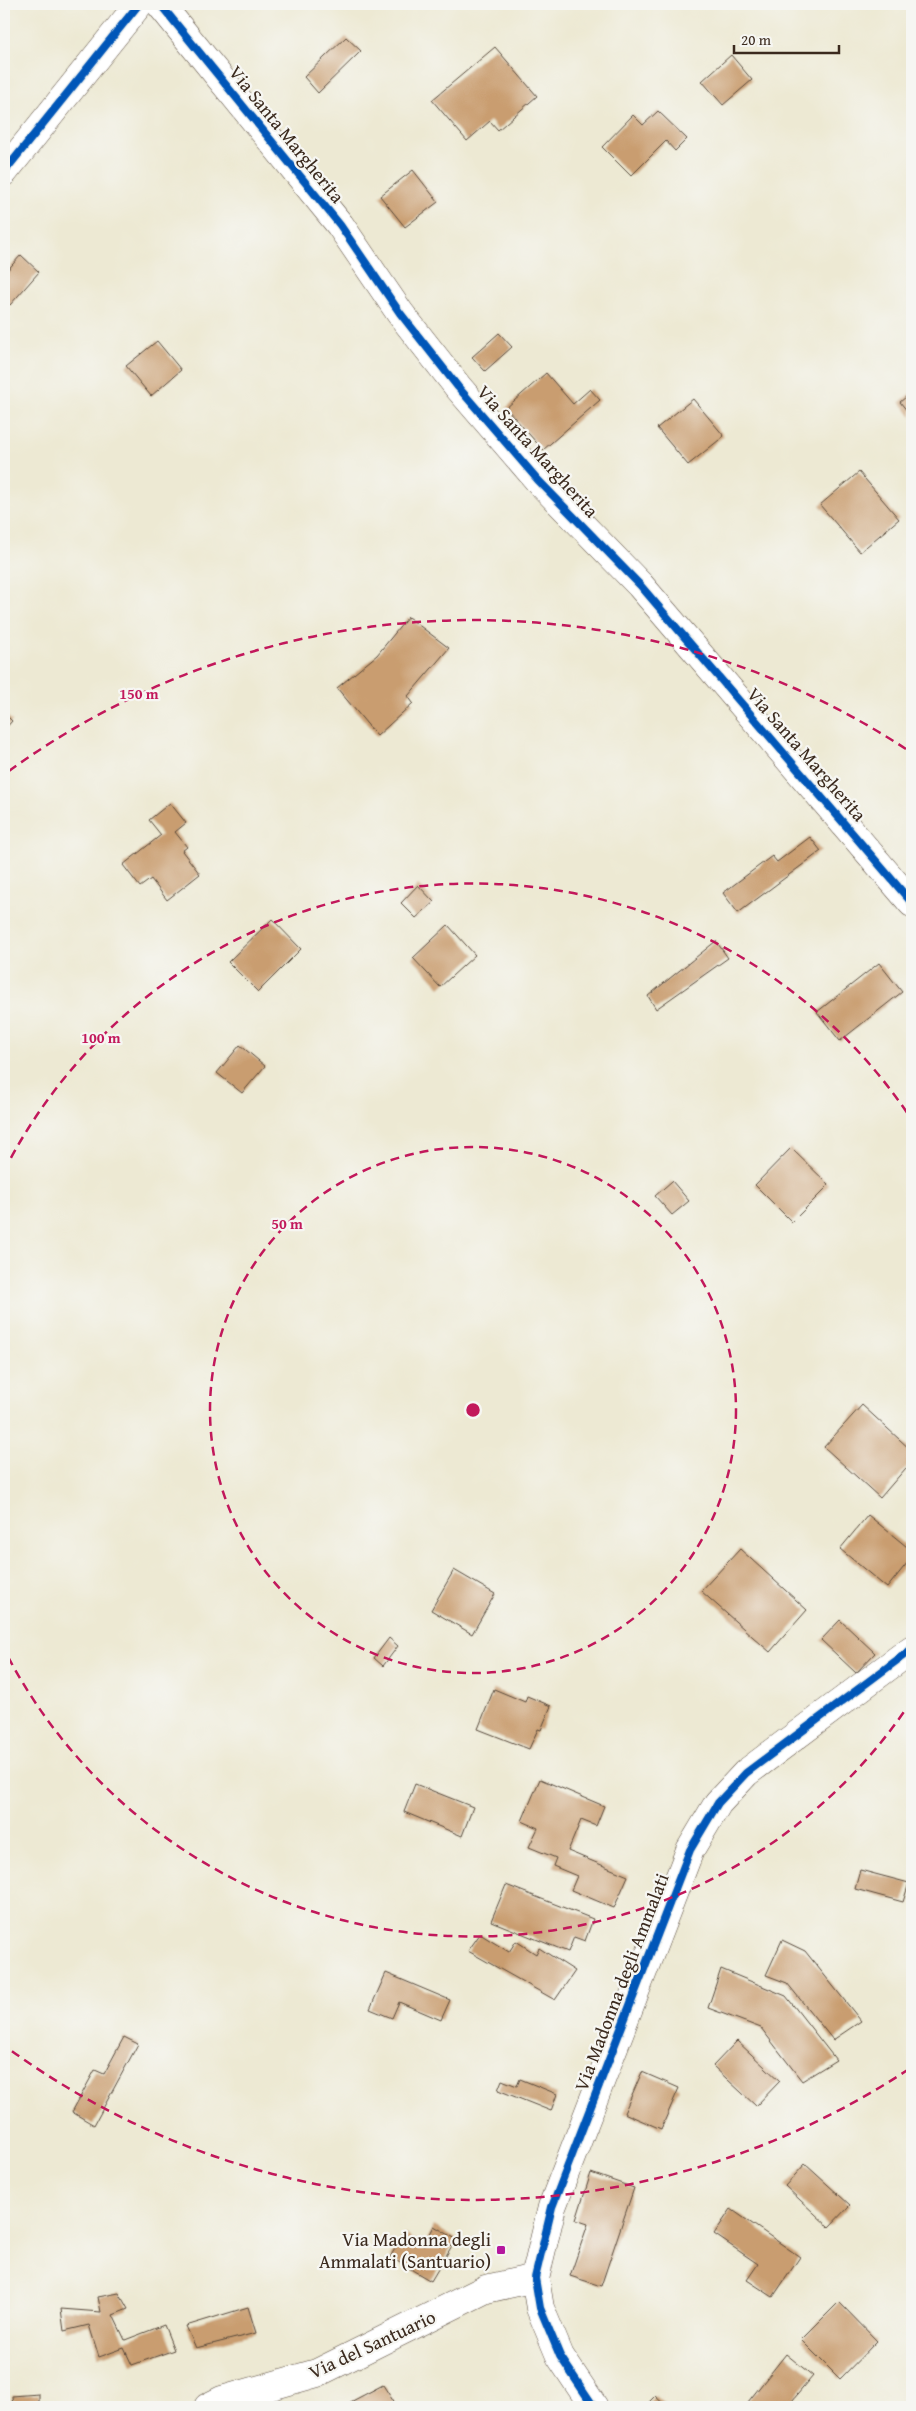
<svg xmlns="http://www.w3.org/2000/svg" width="916" height="2411" viewBox="0 0 916 2411" font-family="'Gentium Book Plus',serif">
<style>
.building{fill:#c99d70}
.lines{fill:none;stroke-linecap:round;stroke-linejoin:round}
.street-casing{stroke:#564739;stroke-width:29}
.secondary-casing{stroke:#564739;stroke-width:29}
.street{stroke:#fff;stroke-width:28}
.secondary{stroke:#fff;stroke-width:28}
.cycleway-casing{stroke:#f6f6f2;stroke-width:11}
.cycleway{stroke:#0057b8;stroke-width:8}
.ring{fill:none;stroke:#c2185b;stroke-width:2.5;stroke-dasharray:9 6}
.poi-dot{fill:#b5179e;stroke:#f6f6f2;stroke-width:2}
.labels{text-anchor:middle;stroke-width:4.5;stroke-linejoin:round;paint-order:stroke}
.street-label{font-size:19px;fill:#3b2a1e;stroke:#f6f6f2}
.poi-label{font-size:19px;fill:#3b2a1e;stroke:#f6f6f2;text-anchor:end}
.centre{fill:#c2185b;stroke:#f6f6f2;stroke-width:2.5}
.ring-label{font-size:15px;text-anchor:middle;font-weight:bold;fill:#c2185b;stroke:#f6f6f2;stroke-width:4.5;stroke-linejoin:round;paint-order:stroke}
</style>
<rect width="100%" height="100%" fill="#f6f6f2"/>
<filter id="ink" filterUnits="userSpaceOnUse"><feTurbulence type="fractalNoise" baseFrequency=".02" numOctaves="2"/><feDisplacementMap in="SourceGraphic" scale="10" xChannelSelector="R" yChannelSelector="G"/><feConvolveMatrix kernelMatrix="1 2 1 2 8 2 1 2 1" color-interpolation-filters="sRGB"/></filter>
<filter id="wash" filterUnits="userSpaceOnUse"><feTurbulence type="fractalNoise" baseFrequency=".0096" numOctaves="4" result="noise"/><feDisplacementMap in="SourceGraphic" scale="20" xChannelSelector="R" yChannelSelector="G"/><feGaussianBlur stdDeviation="1.12" result="paint"/><feColorMatrix in="noise" values="0 0 0 0 0 0 0 0 0 0 0 0 0 0 0 0 0 1.4 0 .05"/><feComposite in="paint" operator="in"/></filter>
<g filter="url(#wash)">
<rect width="100%" height="100%" fill="#ede9d3"/>
<g id="blocks">
<path class="building" d="M346,37L361,51L318,93L304,77Z
M495,47L537,96L498,130L490,121L467,141L432,100Z
M731,55L752,80L723,105L702,81Z
M658,111L687,139L675,151L666,141L631,176L602,147L633,115L643,125Z
M413,170L438,202L405,227L380,196Z
M21,255L39,272L10,305L4,299V274Z
M499,333L512,347L485,371L472,357Z
M157,341L181,370L151,396L126,366Z
M546,373L573,404L590,389L600,400L543,450L506,408Z
M912,392V417L900,402Z
M693,399L724,436L688,465L657,428Z
M859,472L899,519L860,552L820,505Z
M408,617L449,648L408,696L413,703L377,736L337,688L377,655Z
M4,713L12,721L4,730Z
M170,803L186,823L175,832L187,847L182,851L200,874L167,900L151,879L140,887L123,865L161,835L149,820Z
M810,837L821,851L738,913L723,893L772,856L777,862Z
M418,885L434,902L416,918L401,903Z
M272,919L301,949L258,992L228,962Z
M448,925L475,955L440,987L413,958Z
M716,941L728,958L656,1009L648,996Z
M879,963L902,992L840,1041L817,1012Z
M240,1045L265,1066L242,1093L217,1073Z
M791,1148L829,1185L792,1222L755,1185Z
M672,1181L689,1201L672,1215L655,1196Z
M862,1405L912,1451V1461L880,1498L824,1447Z
M868,1515L912,1551V1557L887,1588L840,1549Z
M740,1549L807,1610L770,1652L701,1591Z
M454,1570L495,1594L472,1634L431,1610Z
M840,1620L875,1653L856,1673L821,1640Z
M389,1638L398,1646L383,1666L374,1658Z
M494,1689L525,1702L527,1696L551,1706L541,1730L538,1729L529,1749L478,1729Z
M540,1779L604,1806L596,1826L581,1820L568,1851L628,1876L614,1908L571,1890L577,1876L553,1866L556,1858L529,1847L538,1828L522,1821Z
M415,1784L473,1807L462,1836L404,1812Z
M860,1870L909,1883L903,1902L855,1889Z
M506,1885L593,1919L585,1941L574,1937L568,1952L491,1921Z
M480,1934L509,1952L516,1941L536,1954L539,1948L575,1971L555,2000L468,1951Z
M782,1940L805,1951L861,2021L833,2040L787,1983L766,1975Z
M721,1969L786,1996L836,2060L802,2081L761,2028L708,2008Z
M386,1973L450,2000L441,2020L399,2002L392,2018L370,2009Z
M124,2037L138,2044L94,2125L72,2112L95,2070L104,2074Z
M737,2041L780,2081L756,2106L713,2066Z
M642,2072L679,2088L661,2129L624,2113Z
M520,2079L557,2094L551,2111L498,2090L502,2080L517,2086Z
M805,2164L850,2205L829,2227L785,2186Z
M591,2173L634,2188L601,2286L570,2276L588,2224L576,2220Z
M731,2209L800,2257L773,2297L747,2280L758,2264L714,2234Z
M434,2226L456,2239L431,2281L390,2257L404,2234L424,2246Z
M119,2293L128,2309L113,2315L125,2340L164,2325L174,2350L132,2365L124,2348L99,2357L89,2325L64,2331L61,2309L101,2312L98,2297Z
M839,2302L877,2341L840,2379L801,2340Z
M248,2307L256,2333L196,2348L186,2326Z
M786,2354L813,2376L787,2407H744Z
M383,2385L397,2407H341Z
M39,2394V2407H13L12,2396Z
M655,2396L667,2407H644Z"/>
</g>
</g>
<g filter="url(#ink)">
<use href="#blocks" fill-opacity="0" stroke="#564739" stroke-width="1"/>
<g class="lines">
<defs>
<path id="street" d="M4,172L139,4
M208,2407L222,2400L317,2373L486,2289L535,2278"/>
<path id="secondary" d="M160,4L340,225L400,313L458,387L538,480L640,585L912,903
M594,2407L560,2356L540,2308L535,2278L552,2207L690,1850L718,1803L746,1773L912,1649"/>
</defs>
<use href="#street" class="street-casing"/>
<use href="#secondary" class="secondary-casing"/>
<use href="#street" class="street"/>
<use href="#secondary" class="secondary"/>
<defs>
<path id="cycleway" d="M160,4L340,225L400,313L458,387L538,480L640,585L912,903
M4,172L139,4
M594,2407L560,2356L540,2308L535,2278L552,2207L690,1850L718,1803L746,1773L912,1649"/>
</defs>
<use href="#cycleway" class="cycleway-casing"/>
<use href="#cycleway" class="cycleway"/>
</g>
</g>
<g class="ring">
<circle cx="473" cy="1410" r="263"/>
<path d="M912 1700A526 526 0 0 1 4 1649M4 1171A526 526 0 0 1 912 1120"/>
<path d="M909 2069A790 790 0 0 1 9 2049M9 771A790 790 0 0 1 909 751"/>
</g>
<rect class="poi-dot" x="496" y="2245" width="10" height="10" rx="2.5"/>
<g class="labels">
<g class="street-label">
<text transform="translate(287 134) rotate(51)" y="7">Via Santa Margherita</text>
<text transform="translate(538 451) rotate(48)" y="7">Via Santa Margherita</text>
<text transform="translate(807 754) rotate(49)" y="7">Via Santa Margherita</text>
<text transform="translate(621 1982) rotate(-69)" y="7">Via Madonna degli Ammalati</text>
<text transform="translate(372 2344) rotate(-25)" y="7">Via del Santuario</text>
</g>
<g class="poi-label">
<text x="491" y="2246">Via Madonna degli<tspan x="491" dy="22">Ammalati (Santuario)</tspan></text>
</g>
</g>
<circle cx="473" cy="1410" r="8" class="centre"/>
<g class="ring-label">
<text x="139" y="699">150 m</text>
<text x="101" y="1043">100 m</text>
<text x="287" y="1229">50 m</text>
</g>
<rect width="916" height="2411" fill="none" stroke="#f6f6f2" stroke-width="20"/>
<path d="M734 45v8h105v-8" fill="none" stroke="#3b2a1e" stroke-width="2.5"/>
<text x="741" y="45" font-size="15" fill="#3b2a1e" stroke="#f6f6f2" stroke-width="4" paint-order="stroke">20 m</text>
</svg>
